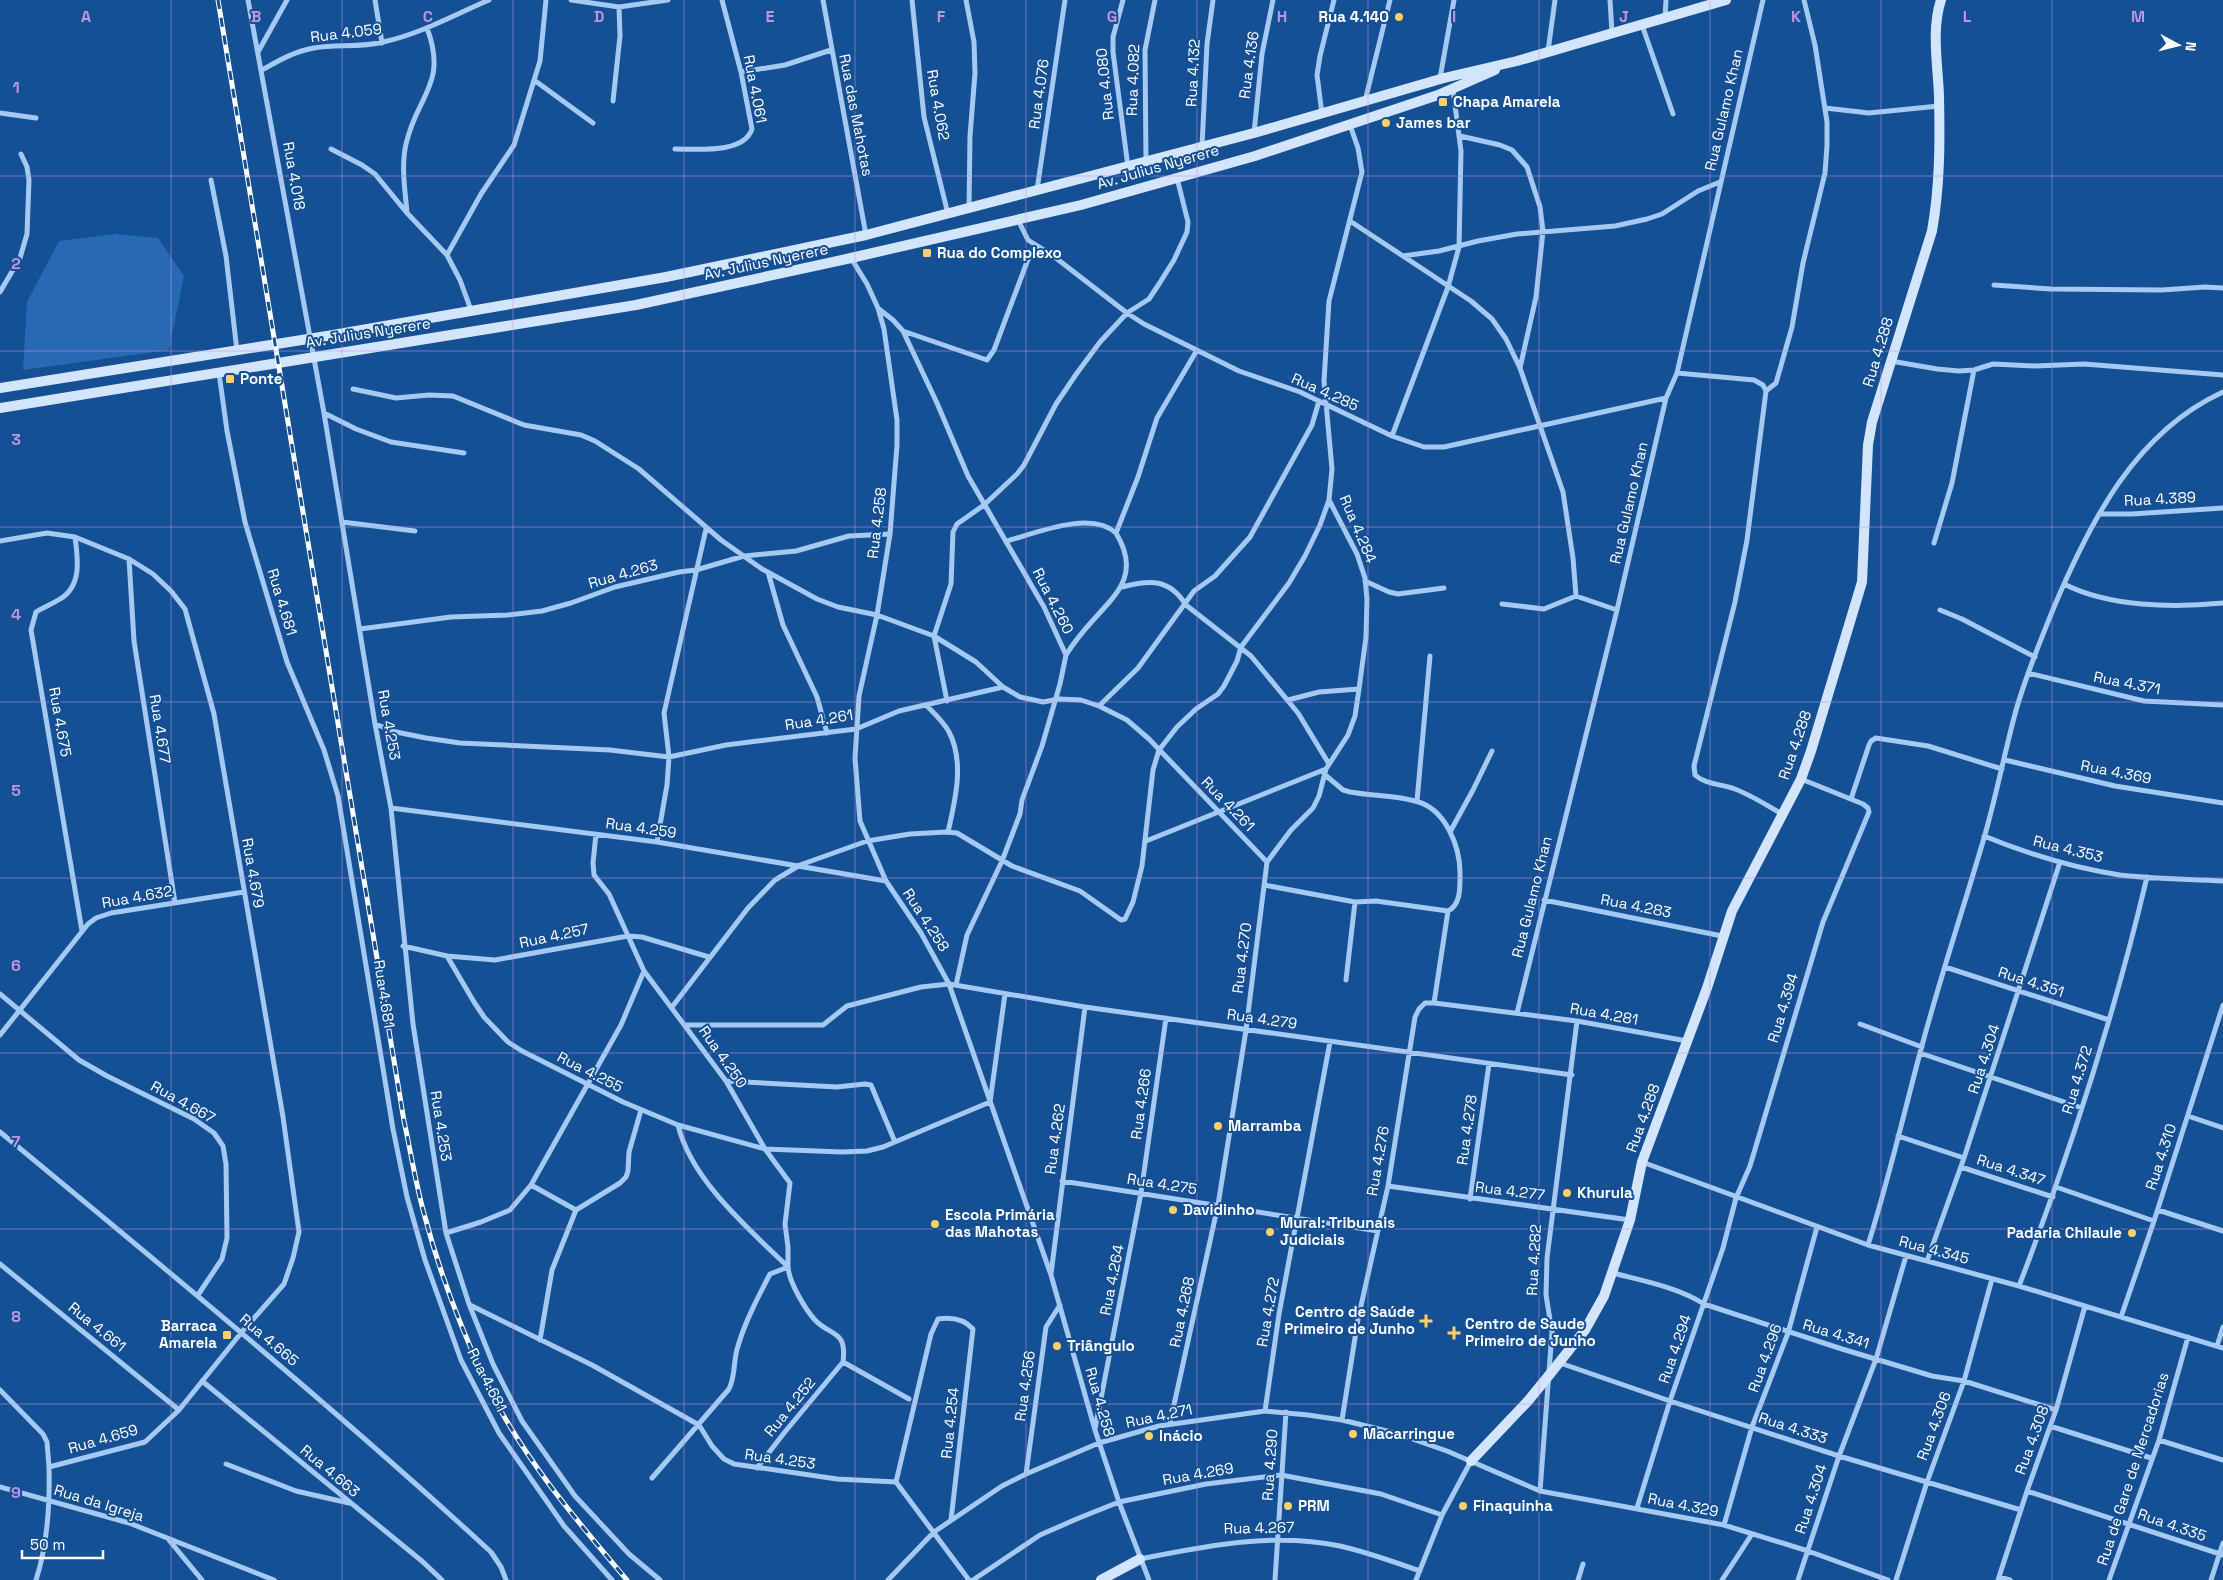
<svg xmlns="http://www.w3.org/2000/svg" width="2223" height="1580" viewBox="0 0 2223 1580" font-family="'Space Grotesk',sans-serif">
<style>
.green{fill:#2869b3}
.lines{fill:none;stroke-linecap:round;stroke-linejoin:round}
.street{stroke:#a4c9f2;stroke-width:5}
.secondary{stroke:#d3e5fc;stroke-width:10}
.rail-casing{stroke:#fff;stroke-width:5}
.rail{stroke:#154f94;stroke-width:3;stroke-dasharray:9;stroke-linecap:butt}
.grid{fill:none;stroke:#bd96df;stroke-width:1;stroke-opacity:0.55}
.poi-dot{fill:#ffd065;stroke:#154f94;stroke-width:2}
.labels{text-anchor:middle;stroke-width:4;stroke-linejoin:round;paint-order:stroke}
.poi-label{font-size:15px;font-weight:bold;fill:#fff;stroke:#154f94;text-anchor:start}
.street-label{font-size:15px;fill:#fff;stroke:#154f94}
.grid-label{font-size:16px;text-anchor:middle;font-weight:bold;fill:#bd96df;stroke:#154f94;stroke-width:4;stroke-linejoin:round;paint-order:stroke}
</style>
<rect width="100%" height="100%" fill="#154f94"/>
<path class="green" d="M115,234L158,238L184,276L169,350L23,370L27,302L59,241Z"/>
<g class="lines">
<path class="street" d="M248,0L324,413L375,724L391,808L413,1024L446,1233L469,1304L493,1364L522,1421L575,1496L629,1554L660,1580
M375,0L382,43
M571,0L619,7L668,0
M823,0L866,235
M912,0L924,117L948,214
M966,0L974,42L975,73L970,136L969,208
M1123,0L1113,37V52L1128,167
M1610,0L1612,33
M1665,18L1666,0
M1642,25L1673,114
M1548,51L1555,0
M258,52L287,0
M262,70C278,61 295,51 314,48C337,44 360,48 383,42C420,34 454,15 489,0
M741,72L785,65L831,50
M1440,78L1454,0
M534,80L593,123
M613,101L620,36L619,7
M1365,101L1390,0
M1825,108L1869,113L1939,106
M0,113L36,118
M1322,114L1317,75L1320,56L1334,0
M1254,133L1262,54L1273,0
M1460,136L1500,145L1512,150L1527,167L1540,207L1543,231L1536,297L1520,368
M1202,146L1207,44L1213,0
M331,149L362,165L375,174L407,213L447,255L460,280L471,310
M675,149C697,149 744,154 752,129L741,72L722,0
M1146,162L1145,50L1155,0
M211,180L226,256L237,351
M1037,190L1065,0
M407,212C405,190 401,166 406,144C417,95 448,84 427,28
M1018,220L1028,240L1052,255L1127,313L1144,324L1239,371L1300,392L1392,436L1424,447H1444L1666,398
M1350,221L1471,301L1492,319L1506,339L1520,368L1563,492L1573,558L1576,596
M447,255L481,194L514,145L540,61L546,0
M1403,256L1439,251L1478,241L1517,234L1615,226L1647,219L1662,214L1698,191L1720,182
M851,258L867,284L878,308L884,329L897,420V445L890,534L877,615L859,696L855,758L860,821L886,881L921,933L949,984L1051,1275L1095,1430L1119,1502L1149,1580
M1994,285L2051,289L2162,290L2205,287L2223,288
M0,292L20,258L27,234L29,180L27,167L21,154
M879,309L893,320L903,331L937,403L968,476L1044,607L1066,655L1060,684L1042,746L1022,800L1020,814L1002,861L967,935L956,985
M903,331L987,360L994,350L1027,262L1035,246
M1891,361L1937,369L1959,371L1974,370L1993,364L2035,366L2084,364L2223,375
M219,373L227,431L245,522L287,662L324,750L338,796L393,1129L407,1197L425,1260L461,1360L499,1433L564,1526L612,1580
M1677,373L1754,380L1763,385L1766,391L1747,540L1735,602L1694,766L1695,775C1705,784 1719,784 1732,788C1750,794 1766,805 1782,814
M353,389L396,398L429,395L453,396L524,425L581,435L595,441L639,469L721,540L762,569L817,599L838,607L877,615L934,636L976,662L1003,687L1020,697L1043,702L1059,699L1081,700L1099,706L1127,720L1149,739L1267,862
M1766,391L1776,383L1792,327L1803,263L1825,173L1827,146V122L1815,45L1804,0
M324,413L356,429L391,442L464,453
M1392,436L1448,287L1459,247L1461,151L1453,90
M2099,514H2132L2223,508
M342,522L415,531
M75,537C78,559 82,586 60,599C52,604 44,607 36,612L31,630L82,931
M0,541L47,533L75,537L129,559L153,574L171,591L185,609L214,714L283,1117L299,1232L293,1258L284,1284L241,1333L179,1410L145,1442L49,1467L47,1442L43,1434L0,1390
M1007,541C1036,533 1091,510 1116,533
M1934,543L1952,483L1974,370
M129,559L134,641L175,903
M768,572L783,625L817,697L827,733
M1365,581L1389,592L1398,594L1444,588
M2064,584C2109,607 2173,608 2223,603
M1122,587C1150,580 1169,578 1186,605L1251,656L1298,713L1329,764
M1502,604L1544,609L1576,596L1617,610
M1940,610L1962,619L2035,657
M360,629L451,617L508,615L542,611L571,603L615,587L679,572L696,570L744,556L796,551L849,536L890,534
M1066,655C1074,642 1084,630 1095,618C1121,590 1139,571 1116,533L1138,477L1157,418L1197,350
M2028,673L2144,701L2223,705
M1288,700L1319,692L1359,689
M947,701L934,636L951,584L953,532L957,524L984,505L1017,474L1024,465L1056,404L1077,373L1100,342L1127,313L1149,299L1159,284L1174,260L1187,232L1188,222L1177,178
M926,705C934,713 944,722 949,732C965,762 955,801 948,832
M1099,706L1138,668L1194,591L1215,576L1250,537L1312,425L1319,401
M375,724L396,732L426,738L460,743L610,750L669,757L726,745L856,729L899,711L1003,687
M2005,760L2115,786L2223,803
M1324,774L1343,790L1350,792C1372,796 1394,795 1415,801C1446,808 1461,848 1460,877C1460,890 1460,905 1448,911L1434,1003
M1851,799L1869,745L1871,741L1876,738L1928,746L2002,769
M1417,801L1430,656
M391,808L657,842L886,881
M1450,832L1473,790L1492,751
M596,834L593,863L594,875L609,894L644,971L726,1081L765,1149L790,1183L785,1224L788,1247V1267L770,1274C758,1297 745,1322 738,1346C733,1360 736,1375 729,1389L652,1478
M1984,836C2028,854 2073,868 2120,875C2154,879 2189,879 2223,881
M1146,841L1326,769
M657,842L667,785L669,757L664,713L706,529
M1264,885L1355,902L1376,901L1448,911
M1544,900L1722,936
M403,946L447,956L495,960L628,936L642,937L709,957
M447,956L474,1002L484,1017L508,1042L522,1051L623,1102L678,1125L765,1149L842,1152L867,1151L883,1147L990,1102L1005,994
M1945,967L2109,1020
M1346,980L1355,902
M0,994L79,1060L107,1076L194,1119L214,1133L223,1146L226,1164L227,1238L222,1259L198,1295
M672,1007L748,908L775,880L800,865L867,841L910,834L946,832L957,833L1012,866L1080,891L1121,920L1125,919L1133,902L1142,866L1153,770L1159,750L1177,727L1196,709L1218,694L1224,686L1237,661L1241,647L1289,583L1305,556L1320,525L1329,500
M1517,1013L1617,610L1666,398L1677,373L1763,0
M1860,1024L1922,1047
M685,1025H823L847,1006L921,987L949,984L1085,1007L1572,1075
M0,1035L88,924L96,918L111,913L244,892
M1920,1053L2082,1108
M726,1081L837,1087L865,1084L871,1085L895,1142
M2188,1116L2223,1128
M678,1125C691,1180 749,1229 788,1267C789,1282 805,1309 815,1320C831,1337 847,1329 843,1362
M0,1132C166,1269 332,1406 491,1552L501,1567L506,1580
M1898,1136L1964,1158
M1642,1162L1868,1245L2019,1286L2223,1348
M1961,1167L2053,1197
M1062,1181L1378,1231
M531,1185L576,1210
M1388,1186L1630,1220
M2056,1187L2154,1221
M1470,1199L1489,1064
M2158,1210L2223,1231
M446,1233L481,1222L510,1210L531,1185L621,1025L644,971
M1868,1245C1888,1182 1903,1117 1920,1053C1939,981 1963,910 1984,838C1996,797 2004,755 2015,714C2025,677 2040,642 2054,607C2090,522 2135,432 2223,392
M1927,1261L1964,1158L2060,862
M0,1264L179,1410
M1613,1273C1643,1281 1677,1287 1704,1304L1842,1349L1932,1376L1964,1381L2056,1410
M1051,1274L1085,1007
M2019,1286C2070,1153 2114,1016 2147,877
M470,1305L592,1365L699,1425L712,1446L724,1459L734,1464L837,1479L896,1482L969,1580
M2121,1317L2154,1221L2223,1005
M540,1340L552,1270L576,1210L620,1183L626,1177L628,1171L629,1152L641,1110
M2217,1346L2223,1327
M843,1362L909,1399
M1560,1363L1670,1401L1839,1456L2021,1510
M202,1381L423,1562L442,1580
M1265,1411L1279,1314L1330,1042
M1342,1420L1358,1319L1388,1186L1415,1017L1419,1009L1425,1003H1434L1577,1021L1687,1041
M1170,1423L1218,1205L1246,1030L1267,862L1291,830L1313,808L1319,796L1326,769L1348,735L1355,716L1359,689L1366,637L1367,599L1365,578L1357,554L1329,500L1332,469L1324,381L1329,301L1362,172L1358,148L1350,125
M2050,1426L2151,1458
M1095,1429L1141,1193L1166,1018
M2159,1440L2223,1460
M226,1464L296,1491L349,1503
M757,1468L784,1433L843,1362
M1026,1474L1046,1327L1060,1305
M896,1482L931,1334L938,1319C952,1317 964,1319 973,1329L951,1520
M0,1487L129,1523L274,1580
M1540,1491L1552,1332L1546,1295L1547,1258L1577,1021
M2027,1491L2223,1555
M1637,1508L1670,1401L1723,1248L1736,1198L1750,1166L1823,922L1869,812L1868,808L1863,804L1801,779
M1724,1525L1752,1427L1788,1333L1817,1227
M169,1540L202,1580
M1140,1559C1205,1546 1273,1532 1340,1546C1367,1552 1394,1562 1420,1571
M1999,1577L2010,1580
M36,1580C48,1543 50,1505 49,1467
M888,1580L934,1532L1002,1486L1026,1474L1099,1443L1159,1426L1265,1411L1308,1415L1342,1420L1395,1433L1447,1451L1540,1491L1724,1525L1808,1551L1888,1580
M973,1580L1040,1535L1079,1518L1119,1502L1206,1484L1281,1475L1381,1494L1442,1515
M1275,1580L1286,1412
M1416,1580L1442,1515L1471,1461
M1578,1580L1583,1564
M1722,1580L1752,1534
M1798,1580L1839,1456L1876,1359L1906,1256
M1896,1580L1927,1482L1964,1381L1992,1279
M1998,1580L2027,1491L2056,1410L2085,1306
M2109,1580L2159,1440L2188,1337
M2211,1580L2223,1543"/>
<path class="secondary" d="M0,388L333,335L666,277L866,235L1254,133L1444,78L1517,61L1726,0
M0,408L636,305L851,258L1081,205L1255,156L1438,95L1495,70
M1471,1461L1528,1401L1550,1374L1585,1330L1604,1296L1630,1220L1642,1162L1707,988L1732,911L1801,779L1811,751L1862,582L1868,445L1872,422L1932,231C1940,186 1940,142 1939,96C1938,66 1931,30 1941,0
M1101,1580L1140,1559"/>
<defs>
<path id="rail" d="M218,0L404,1121C411,1153 416,1186 425,1217C440,1274 462,1331 487,1384C520,1454 576,1520 627,1580"/>
</defs>
<use href="#rail" class="rail-casing"/>
<use href="#rail" class="rail"/>
</g>
<path class="grid" d="M171,0V1580M342,0V1580M513,0V1580M684,0V1580M855,0V1580M1026,0V1580M1197,0V1580M1368,0V1580M1539,0V1580M1710,0V1580M1881,0V1580M2052,0V1580M0,176H2223M0,351H2223M0,527H2223M0,702H2223M0,878H2223M0,1053H2223M0,1229H2223M0,1404H2223"/>
<g class="poi-dot">
<circle cx="1399" cy="17" r="5"/>
<rect x="1438" y="97" width="10" height="10" rx="2.5"/>
<circle cx="1386" cy="123" r="5"/>
<rect x="922" y="248" width="10" height="10" rx="2.5"/>
<rect x="225" y="374" width="10" height="10" rx="2.5"/>
<circle cx="1218" cy="1126" r="5"/>
<circle cx="1567" cy="1193" r="5"/>
<circle cx="1173" cy="1210" r="5"/>
<circle cx="935" cy="1224" r="5"/>
<circle cx="1270" cy="1232" r="5"/>
<circle cx="2132" cy="1233" r="5"/>
<path d="M1423.5 1313.5h5v5h5v5h-5v5h-5v-5h-5v-5h5z"/>
<path d="M1451.5 1325.5h5v5h5v5h-5v5h-5v-5h-5v-5h5z"/>
<rect x="222" y="1330" width="10" height="10" rx="2.5"/>
<circle cx="1057" cy="1346" r="5"/>
<circle cx="1353" cy="1434" r="5"/>
<circle cx="1149" cy="1436" r="5"/>
<circle cx="1288" cy="1506" r="5"/>
<circle cx="1463" cy="1506" r="5"/>
</g>
<g class="labels">
<g class="poi-label">
<text x="1389" y="22" text-anchor="end">Rua 4.140</text>
<text x="1453" y="107">Chapa Amarela</text>
<text x="1396" y="128">James bar</text>
<text x="937" y="258">Rua do Complexo</text>
<text x="240" y="384">Ponte</text>
<text x="1228" y="1131">Marramba</text>
<text x="1577" y="1198">Khurula</text>
<text x="1183" y="1215">Davidinho</text>
<text x="945" y="1220">Escola Primária<tspan x="945" dy="17">das Mahotas</tspan></text>
<text x="1280" y="1228">Mural: Tribunais<tspan x="1280" dy="17">Judiciais</tspan></text>
<text x="2122" y="1238" text-anchor="end">Padaria Chilaule</text>
<text x="1415" y="1317" text-anchor="end">Centro de Saúde<tspan x="1415" dy="17">Primeiro de Junho</tspan></text>
<text x="1465" y="1329">Centro de Saude<tspan x="1465" dy="17">Primeiro de Junho</tspan></text>
<text x="217" y="1331" text-anchor="end">Barraca<tspan x="217" dy="17">Amarela</tspan></text>
<text x="1067" y="1351">Triângulo</text>
<text x="1363" y="1439">Macarringue</text>
<text x="1159" y="1441">Inácio</text>
<text x="1298" y="1511">PRM</text>
<text x="1473" y="1511">Finaquinha</text>
</g>
<g class="street-label">
<text transform="translate(346 33) rotate(-7)" y="5">Rua 4.059</text>
<text transform="translate(1249 65) rotate(-82)" y="5">Rua 4.136</text>
<text transform="translate(1193 73) rotate(-87)" y="5">Rua 4.132</text>
<text transform="translate(1133 80) rotate(-88)" y="5">Rua 4.082</text>
<text transform="translate(1105 84) rotate(-96)" y="5">Rua 4.080</text>
<text transform="translate(755 89) rotate(79)" y="5">Rua 4.061</text>
<text transform="translate(1039 94) rotate(-82)" y="5">Rua 4.076</text>
<text transform="translate(938 105) rotate(80)" y="5">Rua 4.062</text>
<text transform="translate(1724 110) rotate(-77)" y="5">Rua Gulamo Khan</text>
<text transform="translate(856 115) rotate(79)" y="5">Rua das Mahotas</text>
<text transform="translate(1158 167) rotate(-16)" y="5">Av. Julius Nyerere</text>
<text transform="translate(294 176) rotate(80)" y="5">Rua 4.018</text>
<text transform="translate(766 262) rotate(-12)" y="5">Av. Julius Nyerere</text>
<text transform="translate(368 333) rotate(-9)" y="5">Av. Julius Nyerere</text>
<text transform="translate(1878 352) rotate(-73)" y="5">Rua 4.288</text>
<text transform="translate(1325 392) rotate(24)" y="5">Rua 4.285</text>
<text transform="translate(2160 499) rotate(-3)" y="5">Rua 4.389</text>
<text transform="translate(1629 503) rotate(-77)" y="5">Rua Gulamo Khan</text>
<text transform="translate(877 523) rotate(-83)" y="5">Rua 4.258</text>
<text transform="translate(1358 529) rotate(67)" y="5">Rua 4.284</text>
<text transform="translate(623 574) rotate(-16)" y="5">Rua 4.263</text>
<text transform="translate(1053 601) rotate(63)" y="5">Rua 4.260</text>
<text transform="translate(282 602) rotate(73)" y="5">Rua 4.681</text>
<text transform="translate(2127 683) rotate(11)" y="5">Rua 4.371</text>
<text transform="translate(819 720) rotate(-9)" y="5">Rua 4.261</text>
<text transform="translate(60 722) rotate(80)" y="5">Rua 4.675</text>
<text transform="translate(389 725) rotate(80)" y="5">Rua 4.253</text>
<text transform="translate(160 729) rotate(81)" y="5">Rua 4.677</text>
<text transform="translate(1795 745) rotate(-71)" y="5">Rua 4.288</text>
<text transform="translate(2116 772) rotate(11)" y="5">Rua 4.369</text>
<text transform="translate(1228 804) rotate(46)" y="5">Rua 4.261</text>
<text transform="translate(641 828) rotate(8)" y="5">Rua 4.259</text>
<text transform="translate(2068 849) rotate(14)" y="5">Rua 4.353</text>
<text transform="translate(253 873) rotate(80)" y="5">Rua 4.679</text>
<text transform="translate(137 897) rotate(-10)" y="5">Rua 4.632</text>
<text transform="translate(1532 897) rotate(-76)" y="5">Rua Gulamo Khan</text>
<text transform="translate(1636 906) rotate(11)" y="5">Rua 4.283</text>
<text transform="translate(926 920) rotate(57)" y="5">Rua 4.258</text>
<text transform="translate(554 936) rotate(-12)" y="5">Rua 4.257</text>
<text transform="translate(1242 958) rotate(-83)" y="5">Rua 4.270</text>
<text transform="translate(2031 982) rotate(18)" y="5">Rua 4.351</text>
<text transform="translate(384 994) rotate(81)" y="5">Rua 4.681</text>
<text transform="translate(1783 1008) rotate(-73)" y="5">Rua 4.394</text>
<text transform="translate(1604 1014) rotate(10)" y="5">Rua 4.281</text>
<text transform="translate(1262 1019) rotate(8)" y="5">Rua 4.279</text>
<text transform="translate(723 1057) rotate(55)" y="5">Rua 4.250</text>
<text transform="translate(1984 1059) rotate(-72)" y="5">Rua 4.304</text>
<text transform="translate(590 1072) rotate(27)" y="5">Rua 4.255</text>
<text transform="translate(2077 1080) rotate(-73)" y="5">Rua 4.372</text>
<text transform="translate(183 1102) rotate(29)" y="5">Rua 4.667</text>
<text transform="translate(1141 1104) rotate(-82)" y="5">Rua 4.266</text>
<text transform="translate(1643 1118) rotate(-70)" y="5">Rua 4.288</text>
<text transform="translate(441 1126) rotate(81)" y="5">Rua 4.253</text>
<text transform="translate(1467 1130) rotate(-82)" y="5">Rua 4.278</text>
<text transform="translate(1055 1139) rotate(-82)" y="5">Rua 4.262</text>
<text transform="translate(2161 1157) rotate(-72)" y="5">Rua 4.310</text>
<text transform="translate(1378 1161) rotate(-80)" y="5">Rua 4.276</text>
<text transform="translate(2011 1170) rotate(18)" y="5">Rua 4.347</text>
<text transform="translate(1162 1184) rotate(9)" y="5">Rua 4.275</text>
<text transform="translate(1510 1191) rotate(7)" y="5">Rua 4.277</text>
<text transform="translate(1934 1250) rotate(15)" y="5">Rua 4.345</text>
<text transform="translate(1534 1260) rotate(-87)" y="5">Rua 4.282</text>
<text transform="translate(1112 1280) rotate(-79)" y="5">Rua 4.264</text>
<text transform="translate(1182 1312) rotate(-78)" y="5">Rua 4.268</text>
<text transform="translate(1268 1312) rotate(-80)" y="5">Rua 4.272</text>
<text transform="translate(97 1327) rotate(39)" y="5">Rua 4.661</text>
<text transform="translate(1836 1334) rotate(17)" y="5">Rua 4.341</text>
<text transform="translate(269 1340) rotate(40)" y="5">Rua 4.665</text>
<text transform="translate(1675 1349) rotate(-71)" y="5">Rua 4.294</text>
<text transform="translate(1765 1358) rotate(-70)" y="5">Rua 4.296</text>
<text transform="translate(487 1380) rotate(63)" y="5">Rua 4.681</text>
<text transform="translate(1025 1386) rotate(-82)" y="5">Rua 4.256</text>
<text transform="translate(1100 1402) rotate(74)" y="5">Rua 4.258</text>
<text transform="translate(790 1407) rotate(-51)" y="5">Rua 4.252</text>
<text transform="translate(1159 1416) rotate(-12)" y="5">Rua 4.271</text>
<text transform="translate(950 1423) rotate(-84)" y="5">Rua 4.254</text>
<text transform="translate(1934 1426) rotate(-70)" y="5">Rua 4.306</text>
<text transform="translate(1793 1428) rotate(18)" y="5">Rua 4.333</text>
<text transform="translate(103 1439) rotate(-16)" y="5">Rua 4.659</text>
<text transform="translate(2032 1440) rotate(-70)" y="5">Rua 4.308</text>
<text transform="translate(780 1459) rotate(8)" y="5">Rua 4.253</text>
<text transform="translate(1270 1465) rotate(-86)" y="5">Rua 4.290</text>
<text transform="translate(2133 1469) rotate(-72)" y="5">Rua de Gare de Mercadorias</text>
<text transform="translate(330 1471) rotate(40)" y="5">Rua 4.663</text>
<text transform="translate(1198 1474) rotate(-10)" y="5">Rua 4.269</text>
<text transform="translate(1811 1499) rotate(-72)" y="5">Rua 4.304</text>
<text transform="translate(99 1503) rotate(17)" y="5">Rua da Igreja</text>
<text transform="translate(1683 1505) rotate(11)" y="5">Rua 4.329</text>
<text transform="translate(2172 1525) rotate(19)" y="5">Rua 4.335</text>
<text transform="translate(1259 1528) rotate(-1)" y="5">Rua 4.267</text>
</g>
</g>
<g class="grid-label">
<text x="86" y="22">A</text>
<text x="256" y="22">B</text>
<text x="428" y="22">C</text>
<text x="599" y="22">D</text>
<text x="770" y="22">E</text>
<text x="941" y="22">F</text>
<text x="1112" y="22">G</text>
<text x="1282" y="22">H</text>
<text x="1454" y="22">I</text>
<text x="1624" y="22">J</text>
<text x="1796" y="22">K</text>
<text x="1967" y="22">L</text>
<text x="2138" y="22">M</text>
<text x="16" y="93">1</text>
<text x="16" y="269">2</text>
<text x="16" y="445">3</text>
<text x="16" y="620">4</text>
<text x="16" y="796">5</text>
<text x="16" y="971">6</text>
<text x="16" y="1147">7</text>
<text x="16" y="1322">8</text>
<text x="16" y="1498">9</text>
</g>
<g transform="translate(2178 45) rotate(97)" stroke="#154f94" stroke-width="4" paint-order="stroke">
<path d="M0-4L9 19L0 12L-9 19Z" fill="#ffffff"/>
<text y="-8" font-size="14" font-weight="bold" text-anchor="middle" fill="#ffffff">N</text>
</g>
<path d="M22 1550v8h81v-8" fill="none" stroke="#ffffff" stroke-width="2.5"/>
<text x="30" y="1550" font-size="15" fill="#ffffff" stroke="#154f94" stroke-width="4" paint-order="stroke">50 m</text>
</svg>
